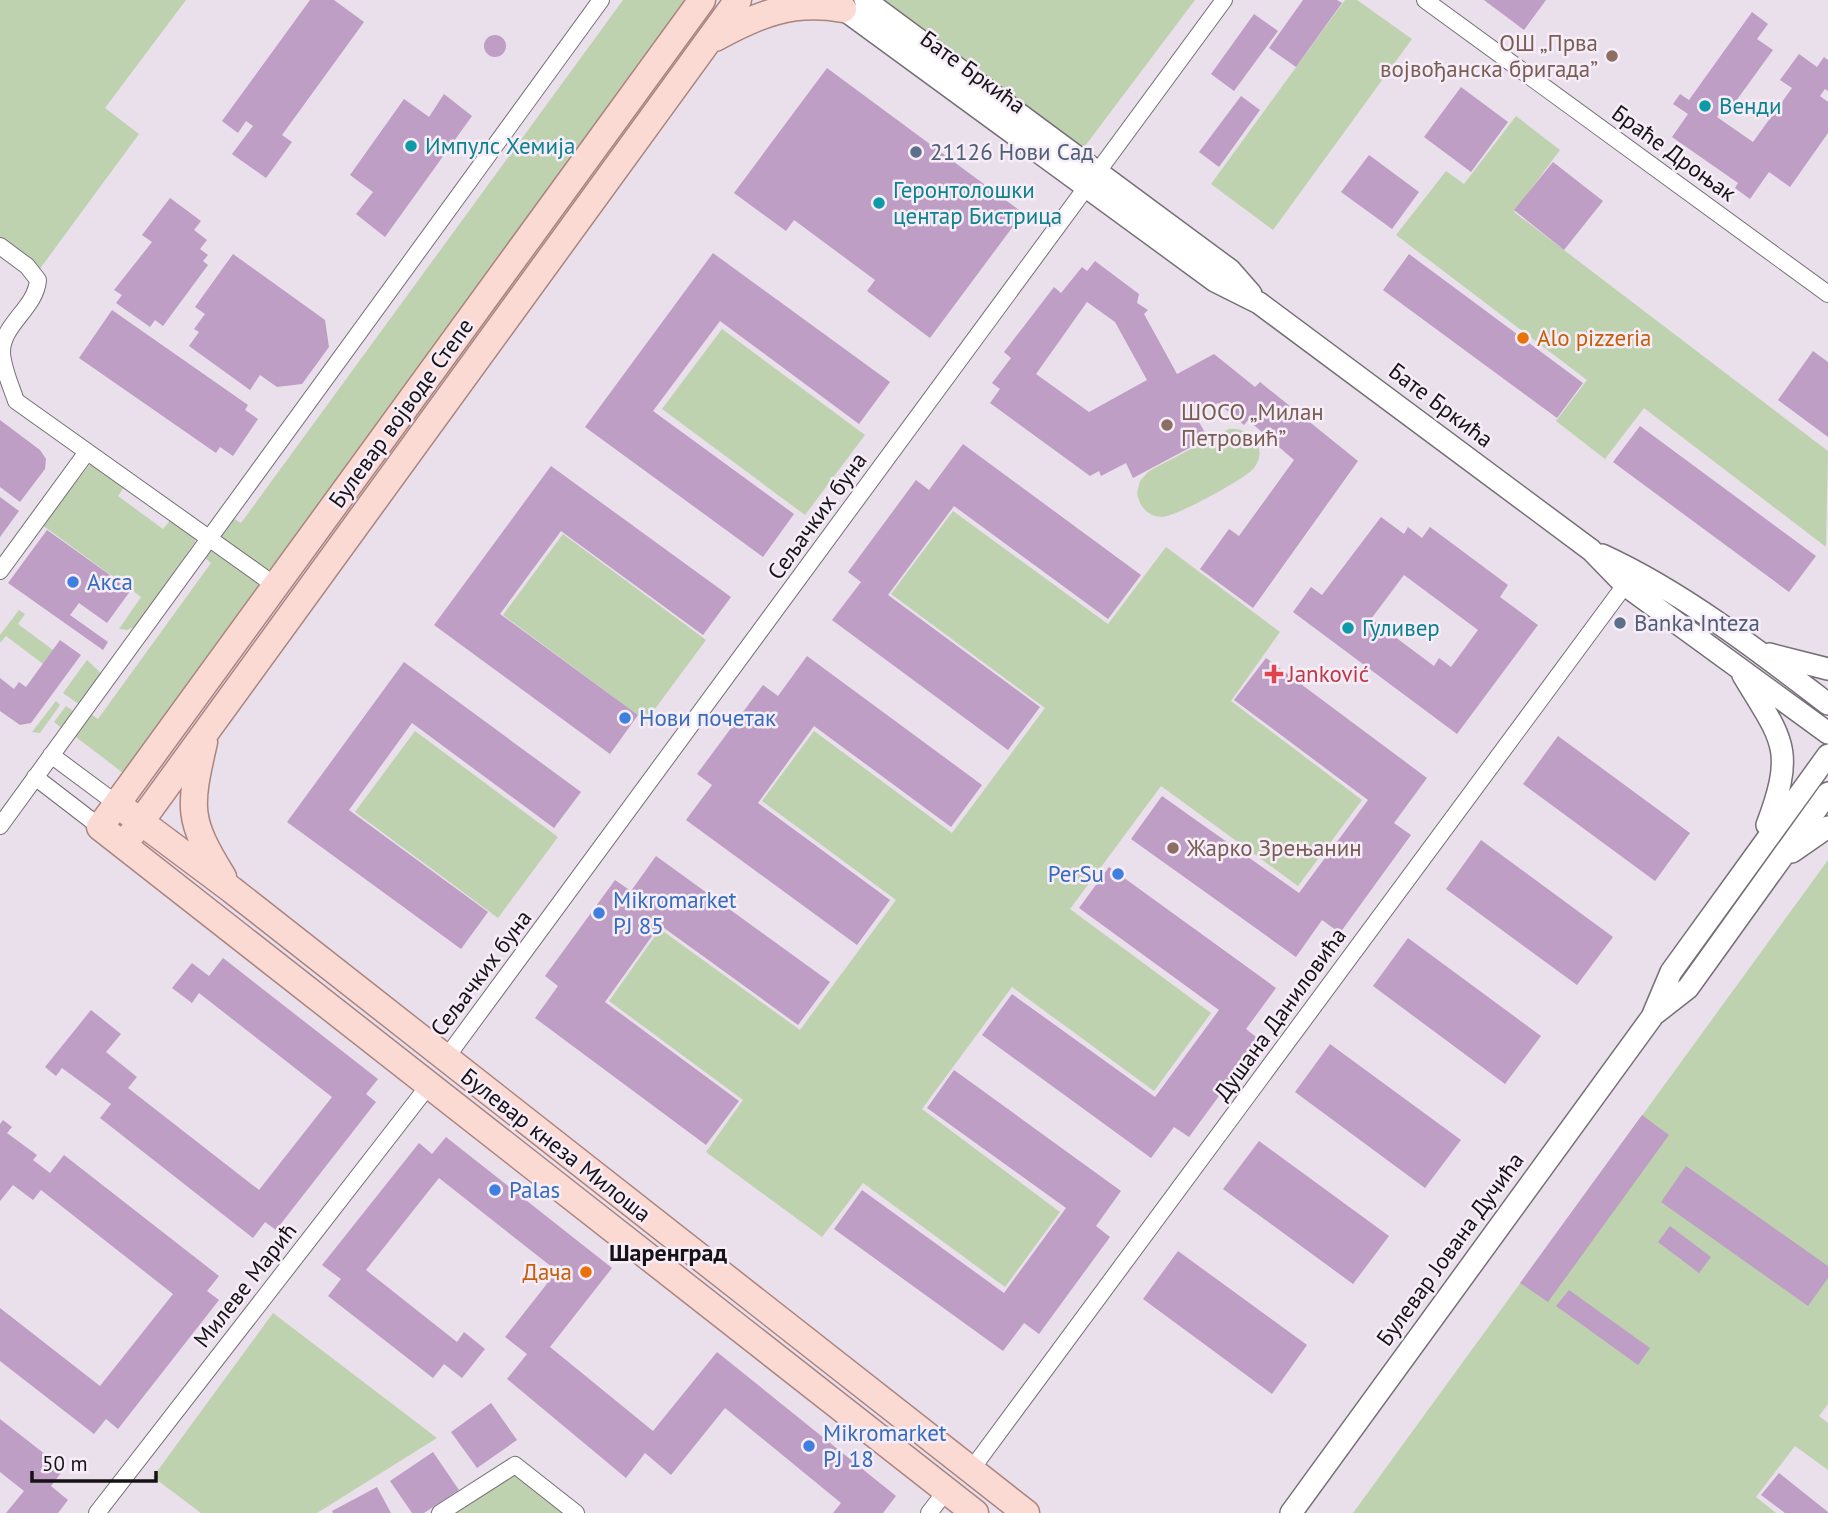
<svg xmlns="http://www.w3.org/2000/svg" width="1828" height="1513" viewBox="0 0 1828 1513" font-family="'PT Sans',sans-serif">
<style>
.green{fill:#bed2b0}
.building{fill:#be9ec4;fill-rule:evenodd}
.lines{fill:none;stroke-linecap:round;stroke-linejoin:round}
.minor-casing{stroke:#776f78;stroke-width:18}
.tertiary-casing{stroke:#776f78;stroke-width:24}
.primary-casing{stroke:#aa847f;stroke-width:29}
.minor{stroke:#fff;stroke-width:16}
.tertiary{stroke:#fff;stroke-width:21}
.primary{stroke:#fbdad4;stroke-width:26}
.education-dot{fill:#8d6e63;stroke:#f6edf8;stroke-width:2.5}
.culture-dot{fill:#0f9aa8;stroke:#f6edf8;stroke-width:2.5}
.service-dot{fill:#5c6f8a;stroke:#f6edf8;stroke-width:2.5}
.food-dot{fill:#e8710a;stroke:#f6edf8;stroke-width:2.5}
.shop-dot{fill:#3f7fe0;stroke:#f6edf8;stroke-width:2.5}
.health-dot{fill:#e0444e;stroke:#f6edf8;stroke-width:2.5}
.labels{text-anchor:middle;stroke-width:5;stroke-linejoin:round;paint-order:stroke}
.education-label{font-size:23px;fill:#785e54;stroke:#f6edf8;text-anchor:start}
.street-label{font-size:23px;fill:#161316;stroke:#f6edf8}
.culture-label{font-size:23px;fill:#0d838f;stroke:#f6edf8;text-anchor:start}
.service-label{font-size:23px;fill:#4e5e75;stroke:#f6edf8;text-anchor:start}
.food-label{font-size:23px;fill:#c56008;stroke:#f6edf8;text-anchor:start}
.shop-label{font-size:23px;fill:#366cbe;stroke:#f6edf8;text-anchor:start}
.health-label{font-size:23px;fill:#be3a42;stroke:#f6edf8;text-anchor:start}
.neighbourhood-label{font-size:24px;font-weight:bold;fill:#161316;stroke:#f6edf8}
</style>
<rect width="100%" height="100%" fill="#e9e0eb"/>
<path class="green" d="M0,0H186L105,108L139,134L39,270L0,241Z
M623,0H696L274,575L215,539L231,517L241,523Z
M873,0H1195L1079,154Z
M1345,0H1357L1412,39L1273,230L1211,184Z
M1516,116L1560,150L1514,212L1828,451L1826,547L1644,408L1605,459L1556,421L1587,380L1396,235L1446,171L1464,184Z
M722,329L865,435L805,515L662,409Z
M1229,429C1251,427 1269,449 1254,468C1247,478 1175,517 1162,517C1148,517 1139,506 1137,493L1140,481L1149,471Z
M91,463L126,484L118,496L163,529L173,517L195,537V542L136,626L127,630L119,629L141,597L42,525Z
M953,511L1108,624L1166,547L1280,632L1231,701L1362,800L1298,886L1161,786L1070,909L1211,1013L1154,1091L1012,987L922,1109L1060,1212L1005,1287L863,1183L822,1237L706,1152L743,1100L609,1001L660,929L800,1030L896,900L762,801L814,731L952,833L1045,708L891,594Z
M563,534L706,640L646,721L503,615Z
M207,548L257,583L261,589L131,779L72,734L88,712L98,719L211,563L201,555Z
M19,610L25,614L18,624L53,650L43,664L6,636L0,643V635Z
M87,660L102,674L80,705L63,693Z
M56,701L60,705L40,733L32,732Z
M66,706L76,713L63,729L54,722Z
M415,731L558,837L498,918L355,812Z
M1828,860V1404L1819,1416L1828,1423V1470L1795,1446L1756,1497L1776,1513H1353Z
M273,1313L437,1438L317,1513H201L153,1477Z
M517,1473L565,1513H454Z"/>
<path class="building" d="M310,0H334L364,22L282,135L292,142L266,178L232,154L253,126L246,121L238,133L222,121Z
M1303,0H1337L1342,3L1296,67L1269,48Z
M1484,0H1546L1524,30Z
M1752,12L1768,24L1757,39L1773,50L1728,112L1723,109L1717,117L1753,142L1792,88L1780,80L1799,54L1817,67L1824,57L1828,60V91L1825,89L1820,96L1828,102V133L1790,187L1769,172L1750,199L1735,188L1738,183L1672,137L1688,114L1673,104L1680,94L1689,100Z
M1254,14L1278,31L1234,91L1211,74Z
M484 46a11 11 0 1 1 22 0a11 11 0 1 1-22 0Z
M827,68L1023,213L930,338L867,291L875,280L794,220L786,231L734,193Z
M1461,87L1508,122L1471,172L1424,137Z
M444,94L472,116L385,237L356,214L373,192L350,175L404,99L429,117Z
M1241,96L1260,110L1219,167L1199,152Z
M1369,155L1419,192L1392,229L1341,192Z
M1553,162L1603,201L1564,250L1514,210Z
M170,198L201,221L194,230L207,240L200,249L208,255L203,261L208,265L163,326L155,320L150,327L116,303L122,295L114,290L152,242L142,235Z
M713,253L890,382L859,424L720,321L653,411L794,514L763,557L585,427Z
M233,254L325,320L329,347L302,384L277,387L260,375L250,390L189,346L199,332L194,329L205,314L195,307Z
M1409,254L1583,383L1557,418L1383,290Z
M1095,261L1139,294L1137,303L1148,310L1144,314L1177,374L1214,354L1255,387L1260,382L1358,461L1253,608L1200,569L1229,529L1239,536L1294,460L1248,420L1244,425L1218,403L1195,415L1208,438L1133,478L1126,463L1101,476L1099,471L1090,476L990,403L1000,389L992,383L1011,358L1004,352L1054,287L1061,293L1082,267L1087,271ZM1087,302L1115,322L1147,380L1089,412L1036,374Z
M112,310L248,405L245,410L258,419L233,456L220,447L216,453L79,358Z
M1813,351L1828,362V437L1778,400Z
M0,420L40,450L46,459L45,469L20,502L0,487Z
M1640,426L1816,556L1789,592L1613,462Z
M963,444L1141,575L1108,619L954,506L888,595L1040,707L1008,750L832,620L861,582L848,572L916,480L929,490Z
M551,466L731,597L703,635L561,531L500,614L638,715L610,754L434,625Z
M0,497L19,511L0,537Z
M1381,517L1404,534L1408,527L1422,538L1430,527L1508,585L1500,597L1538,625L1457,734L1293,612L1311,587L1322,595ZM1404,575L1478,630L1451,667L1439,658L1434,666L1371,619Z
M47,530L131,590L107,623L79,603L70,615L108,642L103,650L8,583Z
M60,640L81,655L31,723L20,725L0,711V678L14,689L19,682L26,687Z
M807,656L982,785L951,827L814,726L758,803L890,900L857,945L686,820L712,785L697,774L763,685L778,696Z
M1266,658L1427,778L1394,823L1411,835L1340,933L1322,920L1296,957L1131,839L1162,796L1299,893L1368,800L1234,700Z
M404,662L581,792L554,828L412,723L349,810L488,912L461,949L287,822Z
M1558,736L1690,833L1655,881L1523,784Z
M1481,840L1613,937L1577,985L1446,889Z
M656,856L830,982L798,1025L660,925L605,1002L739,1101L706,1145L535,1018L558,986L545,976L615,880L631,891Z
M1109,867L1276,988L1246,1029L1260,1040L1189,1137L1174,1127L1151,1158L982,1035L1012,994L1155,1097L1219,1010L1079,908Z
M1408,938L1541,1036L1505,1084L1373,986Z
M223,958L378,1079L366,1094L376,1102L276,1230L265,1222L253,1238L100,1118L111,1104L62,1068L56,1076L45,1067L91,1010L121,1034L106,1052L137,1077L128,1088L259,1190L332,1097L199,993L192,1003L172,988L192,963L209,976Z
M1330,1044L1461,1140L1425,1188L1295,1092Z
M954,1070L1121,1191L1096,1226L1110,1237L1039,1334L1024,1323L1003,1351L834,1229L862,1190L1004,1293L1066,1208L927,1108Z
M1642,1115L1669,1135L1548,1302L1520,1283Z
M3,1120L12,1127L7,1133L37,1155L33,1160L50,1173L64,1155L219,1276L207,1291L219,1300L118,1429L106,1419L94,1434L0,1361V1308L100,1386L173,1294L41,1190L33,1200L13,1185L0,1201V1124Z
M446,1137L612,1268L550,1347L653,1431L717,1352L896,1496L883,1513H833L841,1503L725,1408L671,1475L645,1453L626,1478L507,1379L527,1354L505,1337L557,1271L439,1178L366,1270L457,1342L464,1332L485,1349L462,1378L444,1364L433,1378L328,1296L341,1279L322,1265L419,1143L432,1154Z
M1259,1141L1389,1236L1353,1284L1223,1189Z
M1686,1166L1828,1266V1278L1808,1306L1661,1202Z
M1670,1226L1711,1257L1699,1273L1658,1242Z
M1178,1251L1307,1345L1272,1394L1143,1299Z
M1569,1290L1650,1348L1638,1365L1556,1306Z
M491,1403L517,1440L477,1468L451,1432Z
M0,1419L64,1469L51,1486L68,1500L58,1513H6L24,1491L0,1472Z
M433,1452L459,1490L424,1513H412L390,1481Z
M1779,1473L1828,1512V1513H1785L1761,1495Z
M377,1487L391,1513H333L332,1511Z"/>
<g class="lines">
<defs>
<path id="minor" d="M1425,0L1828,294
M0,246L27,266L38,280C36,308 1,325 2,353C3,369 11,386 16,401L276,586
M0,571L87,452
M51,755L117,804
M35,777L100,827
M0,826L601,0
M446,1058L1224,0
M971,1470L1625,585
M97,1513L429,1085
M440,1513L515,1465L576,1513
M929,1513L946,1491"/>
<path id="tertiary" d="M831,0L1215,281L1259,303L1591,550L1625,585L1828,733
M865,0L1230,270L1251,294
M1602,555C1681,591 1759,651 1828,704
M1769,654L1828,669
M1743,675C1782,740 1796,748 1767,825
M1792,852L1828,827
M1656,1013L1688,988L1828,793
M1291,1513L1652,1017L1671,972L1828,755"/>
<path id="primary" d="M702,0L100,827L975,1513
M715,38C759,14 792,0 843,9
M204,742C189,808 187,819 223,877
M117,804L232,890L1026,1513
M131,835L738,0"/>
</defs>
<use href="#minor" class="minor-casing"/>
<use href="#tertiary" class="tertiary-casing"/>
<use href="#primary" class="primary-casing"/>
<use href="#minor" class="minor"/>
<use href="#tertiary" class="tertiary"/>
<use href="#primary" class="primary"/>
</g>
<g class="education-dot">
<circle cx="1612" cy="56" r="7"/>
<circle cx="1167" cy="425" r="7"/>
<circle cx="1173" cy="848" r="7"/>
</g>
<g class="culture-dot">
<circle cx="1705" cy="106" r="7"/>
<circle cx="411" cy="146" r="7"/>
<circle cx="879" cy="203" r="7"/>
<circle cx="1348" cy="628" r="7"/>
</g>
<g class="service-dot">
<circle cx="916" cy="152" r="7"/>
<circle cx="1620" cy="623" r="7"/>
</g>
<g class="food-dot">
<circle cx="1523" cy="338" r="7"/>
<circle cx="586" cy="1272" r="7"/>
</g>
<g class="shop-dot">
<circle cx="73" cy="582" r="7"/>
<circle cx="625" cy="718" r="7"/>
<circle cx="1118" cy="874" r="7"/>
<circle cx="599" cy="913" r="7"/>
<circle cx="495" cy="1190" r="7"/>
<circle cx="809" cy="1446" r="7"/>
</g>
<path class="health-dot" d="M1270.5 663.5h7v7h7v7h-7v7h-7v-7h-7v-7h7z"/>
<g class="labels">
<g class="education-label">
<text x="1598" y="51" text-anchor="end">ОШ „Прва<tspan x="1598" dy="26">војвођанска бригада”</tspan></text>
<text x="1181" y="420">ШОСО „Милан<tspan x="1181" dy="26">Петровић”</tspan></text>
<text x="1187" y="856">Жарко Зрењанин</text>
</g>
<g class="street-label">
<text transform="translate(973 72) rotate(36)" y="8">Бате Бркића</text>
<text transform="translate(1674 153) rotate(36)" y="8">Браће Дроњак</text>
<text transform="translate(1441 405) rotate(37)" y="8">Бате Бркића</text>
<text transform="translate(401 413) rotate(-54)" y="8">Булевар војводе Степе</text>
<text transform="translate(817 516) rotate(-54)" y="8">Сељачких буна</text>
<text transform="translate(481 973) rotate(-53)" y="8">Сељачких буна</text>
<text transform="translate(1280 1014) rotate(-54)" y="8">Душана Даниловића</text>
<text transform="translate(556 1145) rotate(38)" y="8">Булевар кнеза Милоша</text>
<text transform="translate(1450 1249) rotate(-54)" y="8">Булевар Јована Дучића</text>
<text transform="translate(245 1285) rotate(-52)" y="8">Милеве Марић</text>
</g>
<g class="culture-label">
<text x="1719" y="114">Венди</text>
<text x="425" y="154">Импулс Хемија</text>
<text x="893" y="198">Геронтолошки<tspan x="893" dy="26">центар Бистрица</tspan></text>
<text x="1362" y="636">Гуливер</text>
</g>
<g class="service-label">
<text x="930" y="160">21126 Нови Сад</text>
<text x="1634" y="631">Banka Inteza</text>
</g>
<g class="food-label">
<text x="1537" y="346">Alo pizzeria</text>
<text x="572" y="1280" text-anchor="end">Дача</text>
</g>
<g class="shop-label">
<text x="87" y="590">Акса</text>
<text x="639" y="726">Нови почетак</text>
<text x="1104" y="882" text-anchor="end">PerSu</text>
<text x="613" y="908">Mikromarket<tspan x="613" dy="26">PJ 85</tspan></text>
<text x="509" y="1198">Palas</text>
<text x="823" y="1441">Mikromarket<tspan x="823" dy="26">PJ 18</tspan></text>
</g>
<g class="health-label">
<text x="1288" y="682">Janković</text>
</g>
<g class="neighbourhood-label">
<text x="668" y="1261">Шаренград</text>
</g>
</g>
<path d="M32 1471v10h124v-10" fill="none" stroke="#161316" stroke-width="3.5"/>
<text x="42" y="1471" font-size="21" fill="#161316" stroke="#f6edf8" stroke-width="5" paint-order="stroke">50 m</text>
</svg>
